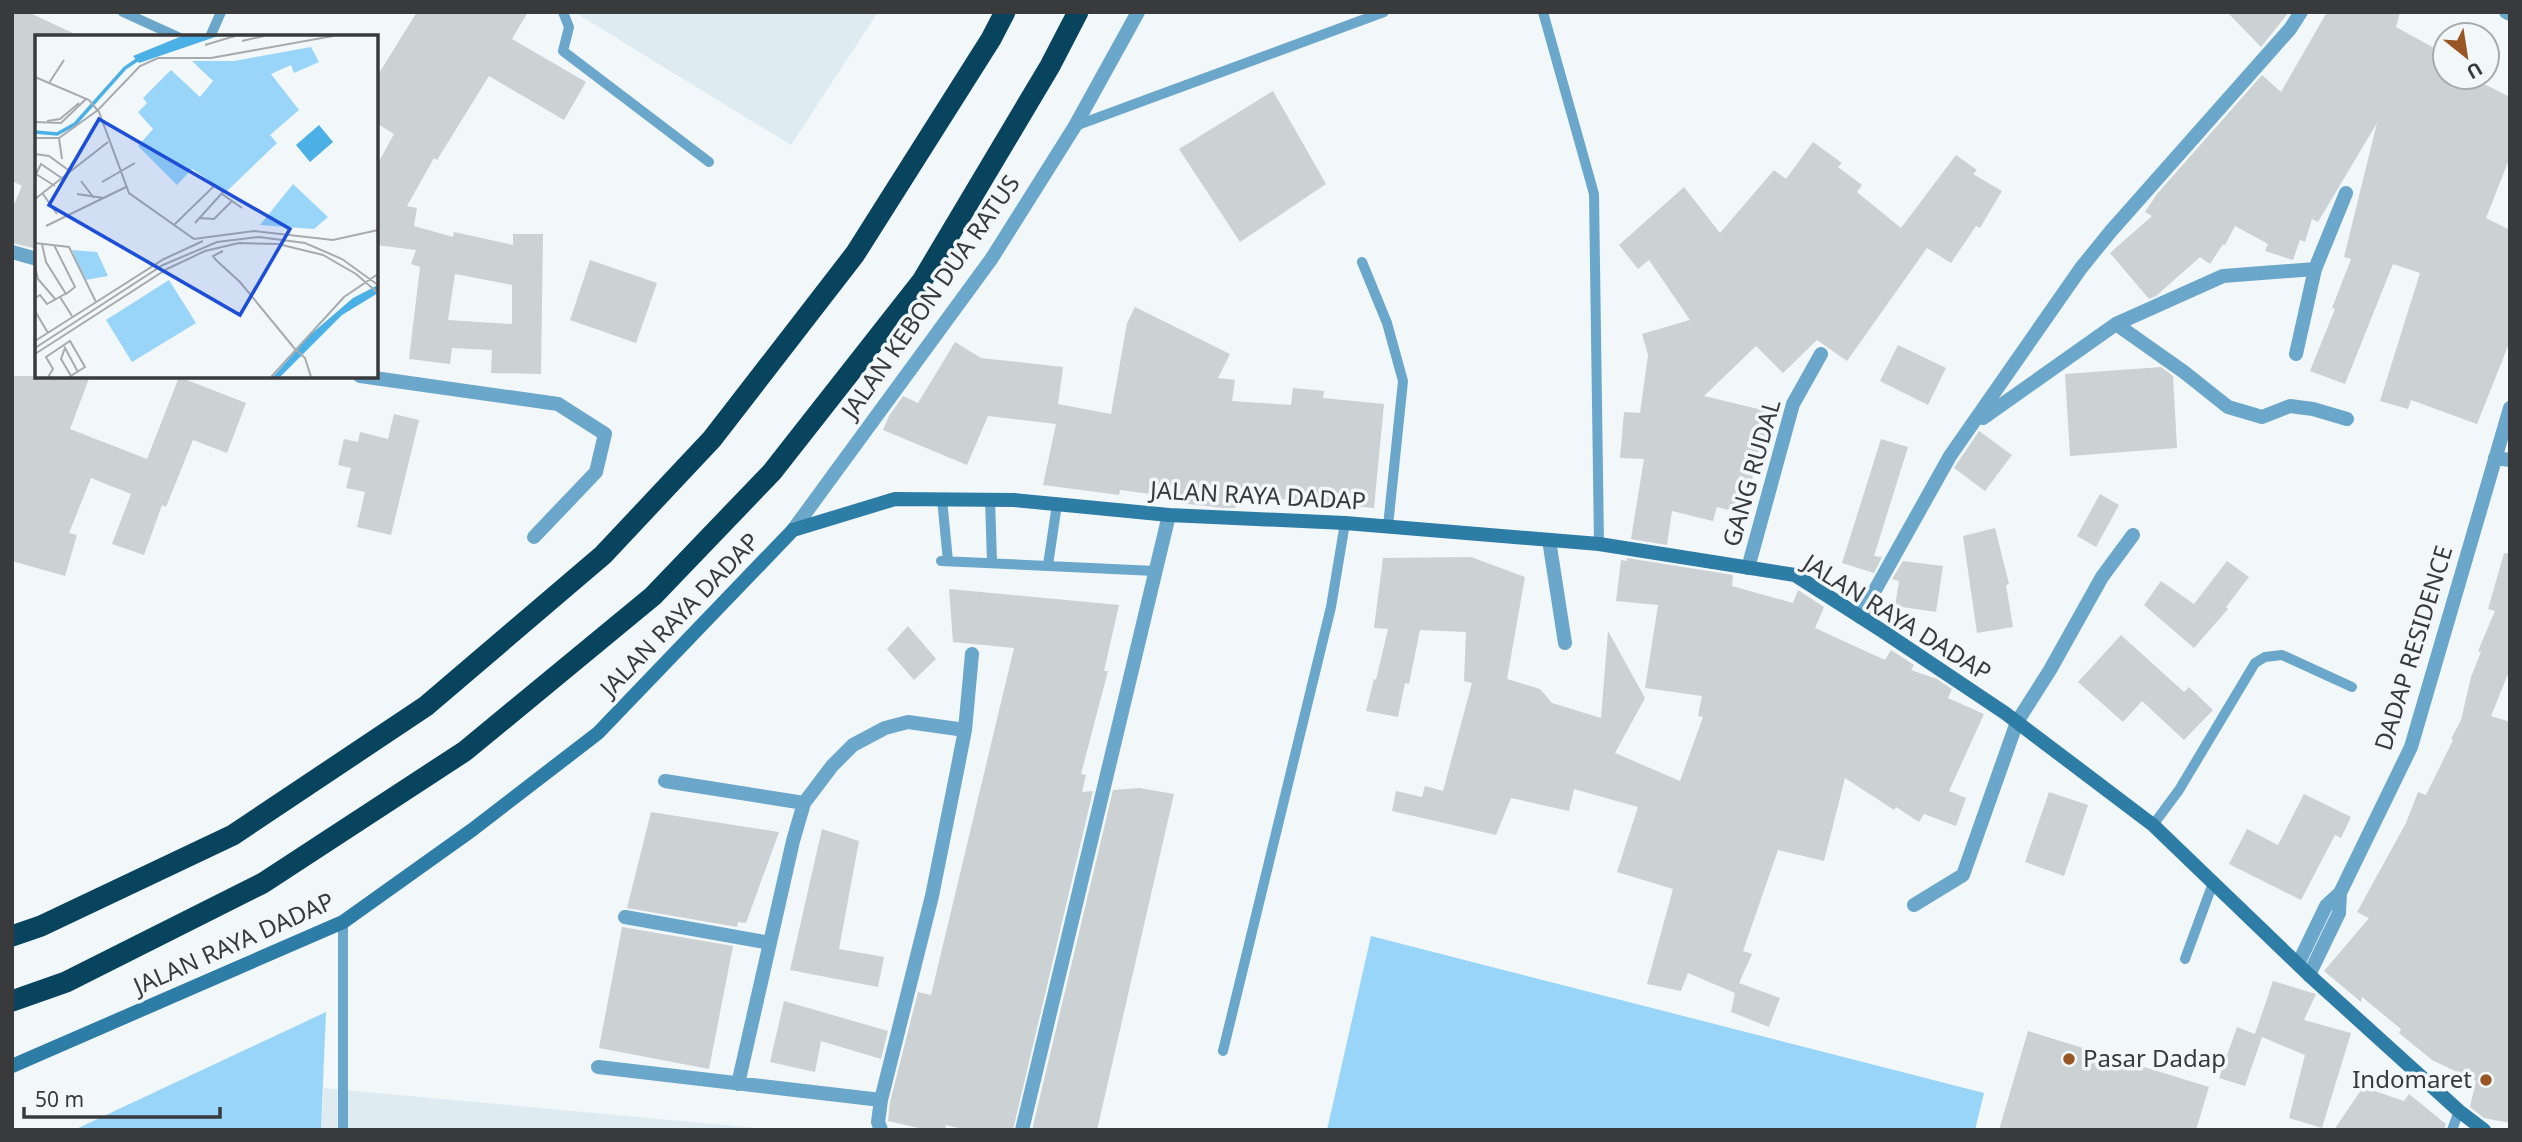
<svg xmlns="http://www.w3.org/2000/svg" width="2522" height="1142" viewBox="0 0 2522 1142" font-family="'Noto Sans',sans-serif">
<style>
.built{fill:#deebf1}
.green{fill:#99d5f9}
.building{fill:#ccd1d4;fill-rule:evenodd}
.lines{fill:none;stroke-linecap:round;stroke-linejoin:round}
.lane{stroke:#6aa7ca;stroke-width:10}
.street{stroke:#6aa7ca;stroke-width:14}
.secondary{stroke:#2e7da6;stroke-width:14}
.highway{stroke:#09445f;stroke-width:21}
.poi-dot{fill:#975623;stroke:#f2f7fa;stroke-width:2.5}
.labels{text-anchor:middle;stroke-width:7;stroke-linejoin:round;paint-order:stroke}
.street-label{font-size:24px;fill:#393a3c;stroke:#f2f7fa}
.poi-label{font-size:24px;fill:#393a3c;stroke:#f2f7fa;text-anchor:start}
.inset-river{fill:none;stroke:#4bb0e5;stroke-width:3.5}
.inset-road{fill:none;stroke:#a8abae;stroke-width:2}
.view{fill:#1d4ed8;fill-opacity:0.15;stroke:#1d4ed8;stroke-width:3.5}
.inset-edge{fill:none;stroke:#393a3c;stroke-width:3.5}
</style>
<rect width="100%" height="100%" fill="#f2f7fa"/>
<path class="built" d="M574,12H878L791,145Z
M324,1088L778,1130H321Z"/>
<path class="green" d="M1371,936L1984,1093L1975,1130H1327Z
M326,1012L321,1130H74Z"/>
<path class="building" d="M12,12H28L81,37H37V249L12,243V209L22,186L12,181Z
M417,12H528L512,39L586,82L564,120L489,76L437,160L434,158L407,206L417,208L414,226L453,237L454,232L513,245V234H543L541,374L491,373L492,350L452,348L450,364L409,359L420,267L411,264L416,250L376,245V167L394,134L376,123V78ZM455,274L512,285V324L448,320Z
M2227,12H2289L2261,47Z
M2327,12H2400L2396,27L2445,54V77H2470L2510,97V157L2486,218L2510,230V341L2477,424L2411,400L2408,409L2380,401L2420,273L2393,264L2345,384L2310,371L2335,309L2332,308L2351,259L2344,257L2377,123L2318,222L2312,219L2305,242L2300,240L2293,260L2265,251L2268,244L2235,226L2225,245L2223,244L2210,264L2200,257L2156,296L2149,299L2110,253L2152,216L2145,212L2157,194L2262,75L2281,92Z
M1273,91L1326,184L1240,242L1179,149Z
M1813,142L1842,163L1838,167L1862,185L1857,192L1901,228L1956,155L1977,170L1973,174L2002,191L1980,228L1976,226L1951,263L1927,248L1847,361L1817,340L1783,373L1756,346L1704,396L1775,413L1766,447L1760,445L1744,514L1717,507L1713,521L1672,511L1667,545L1631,539L1644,459L1620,458L1624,412L1640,413L1648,355L1642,334L1690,320L1649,260L1638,269L1619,245L1684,187L1720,233L1774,170L1786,179Z
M590,260L657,283L636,343L570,320Z
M1135,307L1230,354L1218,378L1235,380L1232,401L1291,405L1293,388L1324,391L1323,398L1384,404L1374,508L1238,495L1236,508H1223L1180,503L1181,498L1120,490L1119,495L1043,485L1056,424L988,416L967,465L883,430L889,416L903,396L918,403L955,342L981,358L1063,367L1058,404L1111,414L1127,323Z
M1898,345L1946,368L1928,405L1880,381Z
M2161,367L2173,376L2177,448L2070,456L2065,374Z
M12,376H90L70,429L147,459L179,377L246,403L227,453L193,440L166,507L162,505L144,555L112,544L131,494L91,478L69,533L77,535L65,576L12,561Z
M394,414L419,420L391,535L357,527L365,492L346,488L351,468L338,465L344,439L358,442L360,432L388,439Z
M1979,431L2012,455L1985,491L1954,468Z
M1881,439L1908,447L1874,556L1882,557L1874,573L1842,563Z
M2100,494L2119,505L2096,547L2077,536Z
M1995,528L2009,584L2006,585L2013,627L1977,633L1963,536Z
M2504,553L2510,554V669L2491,716L2510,722V1123L2484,1118L2470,1107L2476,1081L2432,1060L2399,1033L2401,1029L2362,997L2361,1002L2324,971L2369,918L2357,912L2406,823L2418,792L2426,795L2453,740L2451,739L2461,720L2471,677L2481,652L2478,651L2495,611L2488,609Z
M1471,557L1525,577L1507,679L1540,689L1552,703L1601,718L1608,631L1645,698L1615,753L1680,781L1703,717L1698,716L1702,696L1645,688L1658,605L1616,601L1621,560L1627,561V558L1733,575L1732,586L1793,603L1798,590L1824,607L1815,628L1885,660L1891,650L1914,665L1911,670L1937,679L1952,689L1948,698L1984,714L1949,791L1966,798L1956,826L1924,814L1919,822L1896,807L1894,810L1845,778L1824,861L1778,850L1743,951L1752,954L1739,983L1780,998L1769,1027L1731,1012L1735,993L1688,973L1681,991L1647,984L1673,889L1617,872L1638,807L1574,789L1569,811L1511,798L1496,835L1392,811L1396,791L1422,797L1425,786L1443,791L1472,683L1464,681L1466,632L1420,630L1409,684L1405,683L1398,717L1366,711L1374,679L1376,680L1388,629L1374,628L1383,558Z
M1903,561L1943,566L1936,612L1895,606L1899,581L1892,579Z
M2227,561L2249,577L2226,607L2228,609L2194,648L2144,605L2161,581L2194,604Z
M949,589L1119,605L1104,671H1108L1081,774L1086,775L1082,792L1093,791L1013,1130H967L946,1125L945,1130H927L888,1121L890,1102L918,992L931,995L1014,648L953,642Z
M908,626L936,659L914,680L887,649Z
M2121,635L2184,692L2189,687L2213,710L2184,740L2142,701L2123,722L2078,682Z
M1139,788L1174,794L1097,1130H1032L1113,790Z
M2049,792L2088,805L2064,876L2025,862Z
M2304,794L2351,817L2341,838L2335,835L2301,900L2229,864L2247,829L2278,845Z
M651,812L779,832L746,923L738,922L737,927L627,908Z
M822,829L859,841L839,949L884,957L878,987L790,970Z
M622,927L733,946L709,1069L599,1048Z
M2273,981L2316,994L2304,1020L2351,1033L2322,1128L2289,1118L2305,1055L2262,1037L2245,1086L2219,1078L2237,1027L2255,1034Z
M784,1001L888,1031L881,1059L821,1041L815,1072L770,1062Z
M2028,1031L2209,1087L2196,1130H1999Z
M2363,1087L2404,1101L2409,1094L2446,1124L2444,1130H2334Z"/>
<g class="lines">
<path class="lane" d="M123,12L178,37
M563,12L569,27L563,51L709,162
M1543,12L1594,194L1599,544
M210,37L221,12
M1075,126L1384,12
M1362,262L1387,323L1403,381L1388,526
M942,499L948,561
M990,499L992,562
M941,561L1155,571
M1048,565L1057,504
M2153,825L2179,790L2255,663L2265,657L2282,655L2352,687
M2185,959L2213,883
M1223,1051L1331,607L1345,523
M343,1130V922
M2452,1130L2459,1111"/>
<path class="street" d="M2506,12L2510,14
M12,252L37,259
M2116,324L2184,372L2228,407L2262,417L2290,406L2313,409L2347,419
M2296,354L2315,269L2346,193
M360,376L558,404L605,434L596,472L534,537
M1983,418L2116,324L2223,276L2315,269
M2495,458L2510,460
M793,530L992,258L1075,126L1138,12
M1549,540L1565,643
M1748,568L1793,404L1821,354
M1860,617L1950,456L2081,268L2111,231L2290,29L2301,12
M665,781L804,803
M1914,905L1963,875L2017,722L2050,670L2102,577L2133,535
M625,917L770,943
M2298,964L2326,906L2340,893L2411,747L2510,408
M2309,975L2339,913L2340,893
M598,1067L881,1100
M738,1084L793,841L804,803L832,766L853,745L885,728L908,722L965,730
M881,1130L878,1122L881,1100L932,896L958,766L965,730L972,654
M1022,1130L1169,515"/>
<path class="secondary" d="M12,1066L343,922L472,830L598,733L793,530L895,499L1014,500L1169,515L1345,523L1599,544L1795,575L1881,630L2005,713L2153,825L2309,975L2459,1111L2484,1130"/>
<path class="highway" d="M12,936L41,926L233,835L426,706L603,555L712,439L855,254L991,39L1005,12
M12,1001L66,982L263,883L465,751L653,596L772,472L922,281L1050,66L1078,12"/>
</g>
<g class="poi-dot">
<circle cx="2069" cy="1059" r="7"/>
<circle cx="2486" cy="1080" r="7"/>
</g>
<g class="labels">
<g class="street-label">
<text transform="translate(931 297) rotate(-55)" y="8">JALAN KEBON DUA RATUS</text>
<text transform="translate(1752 473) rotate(-74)" y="8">GANG RUDAL</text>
<text transform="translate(1258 496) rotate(3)" y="8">JALAN RAYA DADAP</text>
<text transform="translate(680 615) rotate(-46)" y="8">JALAN RAYA DADAP</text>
<text transform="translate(1897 618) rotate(32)" y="8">JALAN RAYA DADAP</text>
<text transform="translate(2414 648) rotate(-73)" y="8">DADAP RESIDENCE</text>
<text transform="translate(234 944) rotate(-24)" y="8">JALAN RAYA DADAP</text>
</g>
<g class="poi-label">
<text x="2083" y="1067">Pasar Dadap</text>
<text x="2472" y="1088" text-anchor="end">Indomaret</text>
</g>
</g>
<g transform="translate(35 35)">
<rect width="343" height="343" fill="#f2f7fa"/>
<path d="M276,12L284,27L259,38L256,30L236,39L264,75L235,100L242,108L191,157L157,134L142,150L103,111L118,94L103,77L112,68L108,63L136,35L165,62L178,46L157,26H199ZM258,149L293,182L279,194L225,190ZM37,215L62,217L73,241L50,245ZM134,245L161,288L97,327L71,285Z" fill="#99d5f9"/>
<path d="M147,1H183L104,28L98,21ZM284,90L298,107L275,127L261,110ZM343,250V258L307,280L245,342H238L275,300L318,263Z" fill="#4bb0e5"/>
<path class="inset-river" d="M0,97L22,99L40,89L90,33L105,23"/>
<path class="inset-road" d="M207,6L229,1M170,10L200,1M0,42L54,65L64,77L94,158L159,204L219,196L298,205L343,195M14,48L29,25M12,86L25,84L44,68M0,87L26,88L51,64M0,103H24L63,75L105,31L123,23H176L298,1M24,103L27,124M0,119L14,121L36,137M46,146L59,163M67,147L100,128M20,151L1,139L6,129L28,144M8,159L22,179M42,159L69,163M187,159L207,173M0,164L73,107M164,183L179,184L197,166M140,189L180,150L188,157L160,188M11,191L91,152M0,208L34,212L61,267M7,209L11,227L31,259L40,252L19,210M188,216L178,221L181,225L205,247L260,314M0,232L3,244L21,265M25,262L37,281M0,263L5,260L12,269L30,259M0,276L13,298M0,306L129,224L168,206M0,313L128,230L182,207L224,202L270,208L307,224L343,250M260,314L270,323L276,342M0,319L132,234L170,216L204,208L243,209L288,220L321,239L343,258M36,341L26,324L30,313L43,337M13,342L18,334L11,322L35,306L50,332L34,342M236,342L309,262L343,239"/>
<path class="view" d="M64,84L255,194L205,280L14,170Z"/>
<rect width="343" height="343" class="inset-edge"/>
</g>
<rect width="2522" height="1142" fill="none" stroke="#393a3c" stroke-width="28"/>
<g transform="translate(2466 56) rotate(150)"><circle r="33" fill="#f2f7fa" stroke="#a8abae" stroke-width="2"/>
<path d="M0-5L12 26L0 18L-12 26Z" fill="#975623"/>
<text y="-10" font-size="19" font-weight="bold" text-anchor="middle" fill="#393a3c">U</text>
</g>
<path d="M24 1107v10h196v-10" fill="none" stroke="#393a3c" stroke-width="3.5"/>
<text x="35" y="1107" font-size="21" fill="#393a3c" stroke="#f2f7fa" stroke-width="5" paint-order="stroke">50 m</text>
</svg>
